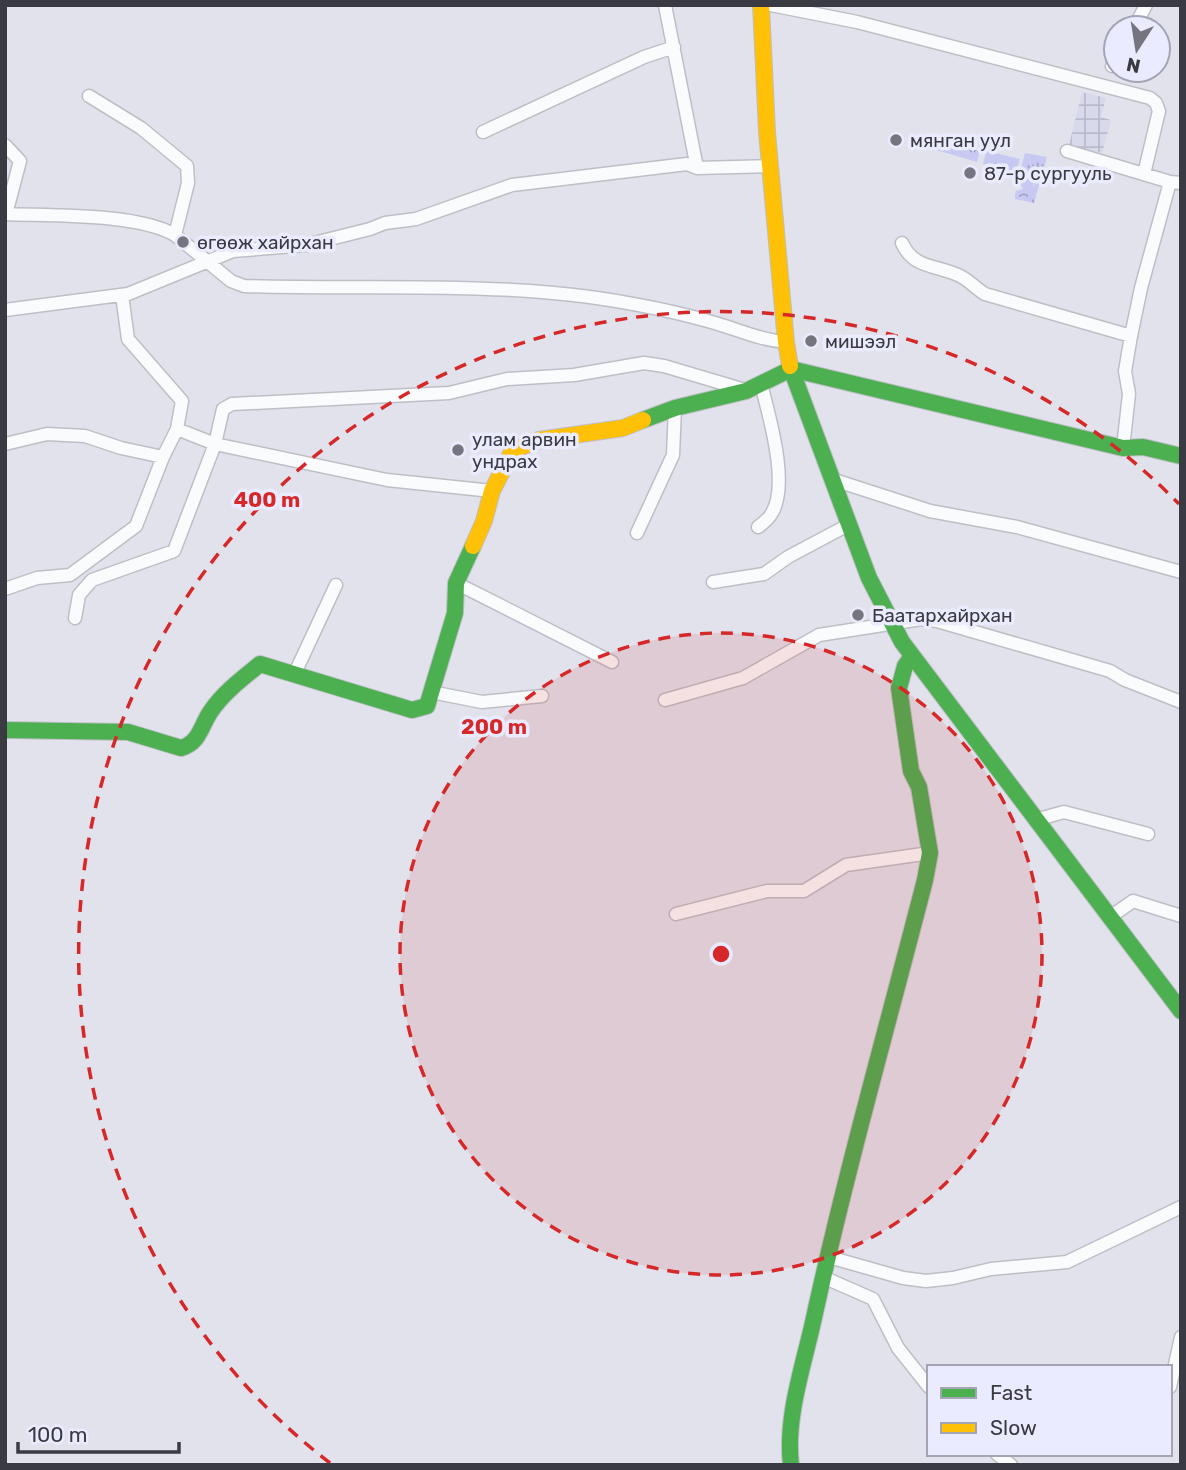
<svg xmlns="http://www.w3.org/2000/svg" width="1186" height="1470" viewBox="0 0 1186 1470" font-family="Rubik,sans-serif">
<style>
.industrial{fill:url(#industrial-grid)}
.grass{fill:url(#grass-tufts)}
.park{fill:url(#park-crowns)}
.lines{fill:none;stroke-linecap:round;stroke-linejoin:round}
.street-casing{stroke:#bebfc6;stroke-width:15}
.fast-casing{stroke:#bebfc6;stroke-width:18}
.slow-casing{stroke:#bebfc6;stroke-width:18}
.street{stroke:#fafbfc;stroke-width:12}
.fast{stroke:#4caf50;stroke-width:16}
.slow{stroke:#ffc107;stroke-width:16}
.ring{fill:none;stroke:#d62828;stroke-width:3.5;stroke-dasharray:12 9}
.poi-dot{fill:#74757e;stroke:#eaebfe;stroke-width:2.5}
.labels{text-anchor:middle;stroke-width:7;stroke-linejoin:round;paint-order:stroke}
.poi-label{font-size:19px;fill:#3a3b42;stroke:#eaebfe;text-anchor:start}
.centre{fill:#d62828;stroke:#eaebfe;stroke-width:3.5}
.ring-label{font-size:21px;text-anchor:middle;font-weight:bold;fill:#d62828;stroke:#eaebfe;stroke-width:7;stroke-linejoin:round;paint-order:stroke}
</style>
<defs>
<pattern id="industrial-grid" width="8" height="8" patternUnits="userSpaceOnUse" patternTransform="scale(1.75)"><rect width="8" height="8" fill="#d8d9eb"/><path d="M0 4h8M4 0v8" fill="none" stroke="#babbcb"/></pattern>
<pattern id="grass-tufts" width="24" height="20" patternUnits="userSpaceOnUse" patternTransform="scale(1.75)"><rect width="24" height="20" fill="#c8c9f2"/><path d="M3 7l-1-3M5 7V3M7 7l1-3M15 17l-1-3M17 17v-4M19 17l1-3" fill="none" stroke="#a3a4c6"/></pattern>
<pattern id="park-crowns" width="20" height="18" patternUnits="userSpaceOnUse" patternTransform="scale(1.75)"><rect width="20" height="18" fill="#c8c9f2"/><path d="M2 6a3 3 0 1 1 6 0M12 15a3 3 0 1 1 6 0" fill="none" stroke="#a3a4c6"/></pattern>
</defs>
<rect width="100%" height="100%" fill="#e1e2ec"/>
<path class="industrial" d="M1082,92L1106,98L1101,117L1111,120L1102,153L1069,145Z"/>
<path class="grass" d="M936,139L980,151L977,162L933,149Z
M986,151L1020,159L1016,172L983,164Z
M1025,153L1047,157L1034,203L1015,199V194L1024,200L1028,191L1035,186L1033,181L1037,178L1038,171L1034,166L1021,168Z"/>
<path class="park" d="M1028,165L1035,167L1038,175L1033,181L1034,189L1028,191V198L1024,200L1015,194L1016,191L1023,189L1021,185H1018V182H1022L1024,180L1021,168Z"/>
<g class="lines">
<defs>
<path id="street" d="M665,5L697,168
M771,5L857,22L1150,98L1156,103L1159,111L1144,174
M1134,28L1146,5
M1112,66L1116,61
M483,132L644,57L674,47
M5,145L20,161L6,214
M1067,151L1170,182L1181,183
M5,214C51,216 137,213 175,235L188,183L187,166L141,128L89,96
M175,235L231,281L244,286C359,290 475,282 590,297C632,303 674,311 715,323C739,330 760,340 786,342
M902,243C913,268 935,265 958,275C968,279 975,288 985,294L1131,336
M122,295L128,339L182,401L177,429
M5,310L128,294L233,251L306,245L370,229L385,223L416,219L512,185L687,164L697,168L771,166
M5,444L47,434L85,436L121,448L163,457
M1123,448L1129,394L1125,371L1131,336L1141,288L1170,182
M831,479L930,511L1017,527L1181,572
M758,527C762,524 767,520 770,516C791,488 769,416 761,384
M637,533L673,455L675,408
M713,582L764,574L788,557L848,525
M456,583L612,662
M5,589L37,578L70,575L136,526L163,457L177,429L215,444L387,480L492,491
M75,618L79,595L92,580L174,551L215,444L223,409L232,404L449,393L507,379L574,375L644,363L664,366L745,390
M295,673L336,585
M431,692L482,702L542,696
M665,700L743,678L819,635L921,619L937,621L1110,671L1125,680L1181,702
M1035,820L1064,812L1148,834
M676,914L767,891H804L846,865L930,853
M1110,917L1133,901L1181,916
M829,1257L903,1278L926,1281L953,1278L991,1269L1067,1262L1181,1207
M823,1277L873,1299L898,1348L929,1387
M1170,1387L1181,1337
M997,1454L1011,1465"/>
<path id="fast" d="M790,366L869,578L902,642L1181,1011
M643,420L675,408L746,391L791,369L1123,448L1143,447L1181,456
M5,730L128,732L181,748C200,743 201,725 211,711C224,692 243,678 260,664L412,710L427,706L455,613L456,583L473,546
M791,1465C785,1415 805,1362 815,1313C847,1168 888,1024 925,880L930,853L919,787L911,771L899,688L905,666L912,656"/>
<path id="slow" d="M761,5L767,132L786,342L790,366
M473,546L484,521L492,491L513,450L539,440L623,428L643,420"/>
</defs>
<use href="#street" class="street-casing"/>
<use href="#fast" class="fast-casing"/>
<use href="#slow" class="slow-casing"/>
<use href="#street" class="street"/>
<use href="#fast" class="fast"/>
<use href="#slow" class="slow"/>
</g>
<circle cx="721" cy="954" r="321" fill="#d62828" fill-opacity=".12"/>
<g class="ring">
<circle cx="721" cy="954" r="321"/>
<path d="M330 1463A642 642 0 1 1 1179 504"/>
</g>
<g class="poi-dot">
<circle cx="896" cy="140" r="7"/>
<circle cx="970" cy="173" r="7"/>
<circle cx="183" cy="242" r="7"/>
<circle cx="811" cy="341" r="7"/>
<circle cx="458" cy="450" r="7"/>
<circle cx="858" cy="615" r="7"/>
</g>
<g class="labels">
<g class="poi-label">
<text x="910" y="147">мянган уул</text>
<text x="984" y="180">87-р сургууль</text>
<text x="197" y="249">өгөөж хайрхан</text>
<text x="825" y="348">мишээл</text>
<text x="472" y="446">улам арвин<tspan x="472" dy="22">ундрах</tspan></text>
<text x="872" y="622">Баатархайрхан</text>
</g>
</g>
<circle cx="721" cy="954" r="10" class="centre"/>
<g class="ring-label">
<text x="267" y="507">400 m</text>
<text x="494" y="734">200 m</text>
</g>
<rect width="1186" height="1470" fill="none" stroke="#3a3b42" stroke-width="14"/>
<rect x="927" y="1365" width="245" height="91" fill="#eaebfe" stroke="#a4a5b3" stroke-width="2"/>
<rect x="941" y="1388" width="35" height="10" fill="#4caf50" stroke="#a4a5b3" stroke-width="2"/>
<text x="990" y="1400" font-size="21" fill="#3a3b42">Fast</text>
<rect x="941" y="1423" width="35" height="10" fill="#ffc107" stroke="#a4a5b3" stroke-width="2"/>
<text x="990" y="1435" font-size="21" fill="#3a3b42">Slow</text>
<g transform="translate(1137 49) rotate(192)"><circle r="33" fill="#eaebfe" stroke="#a4a5b3" stroke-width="2"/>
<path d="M0-5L12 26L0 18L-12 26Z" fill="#74757e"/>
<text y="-10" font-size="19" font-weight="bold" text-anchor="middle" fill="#3a3b42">N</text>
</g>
<path d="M18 1442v10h161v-10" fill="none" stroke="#3a3b42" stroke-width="3.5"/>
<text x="28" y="1442" font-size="21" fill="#3a3b42" stroke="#eaebfe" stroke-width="5" paint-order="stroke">100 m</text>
</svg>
